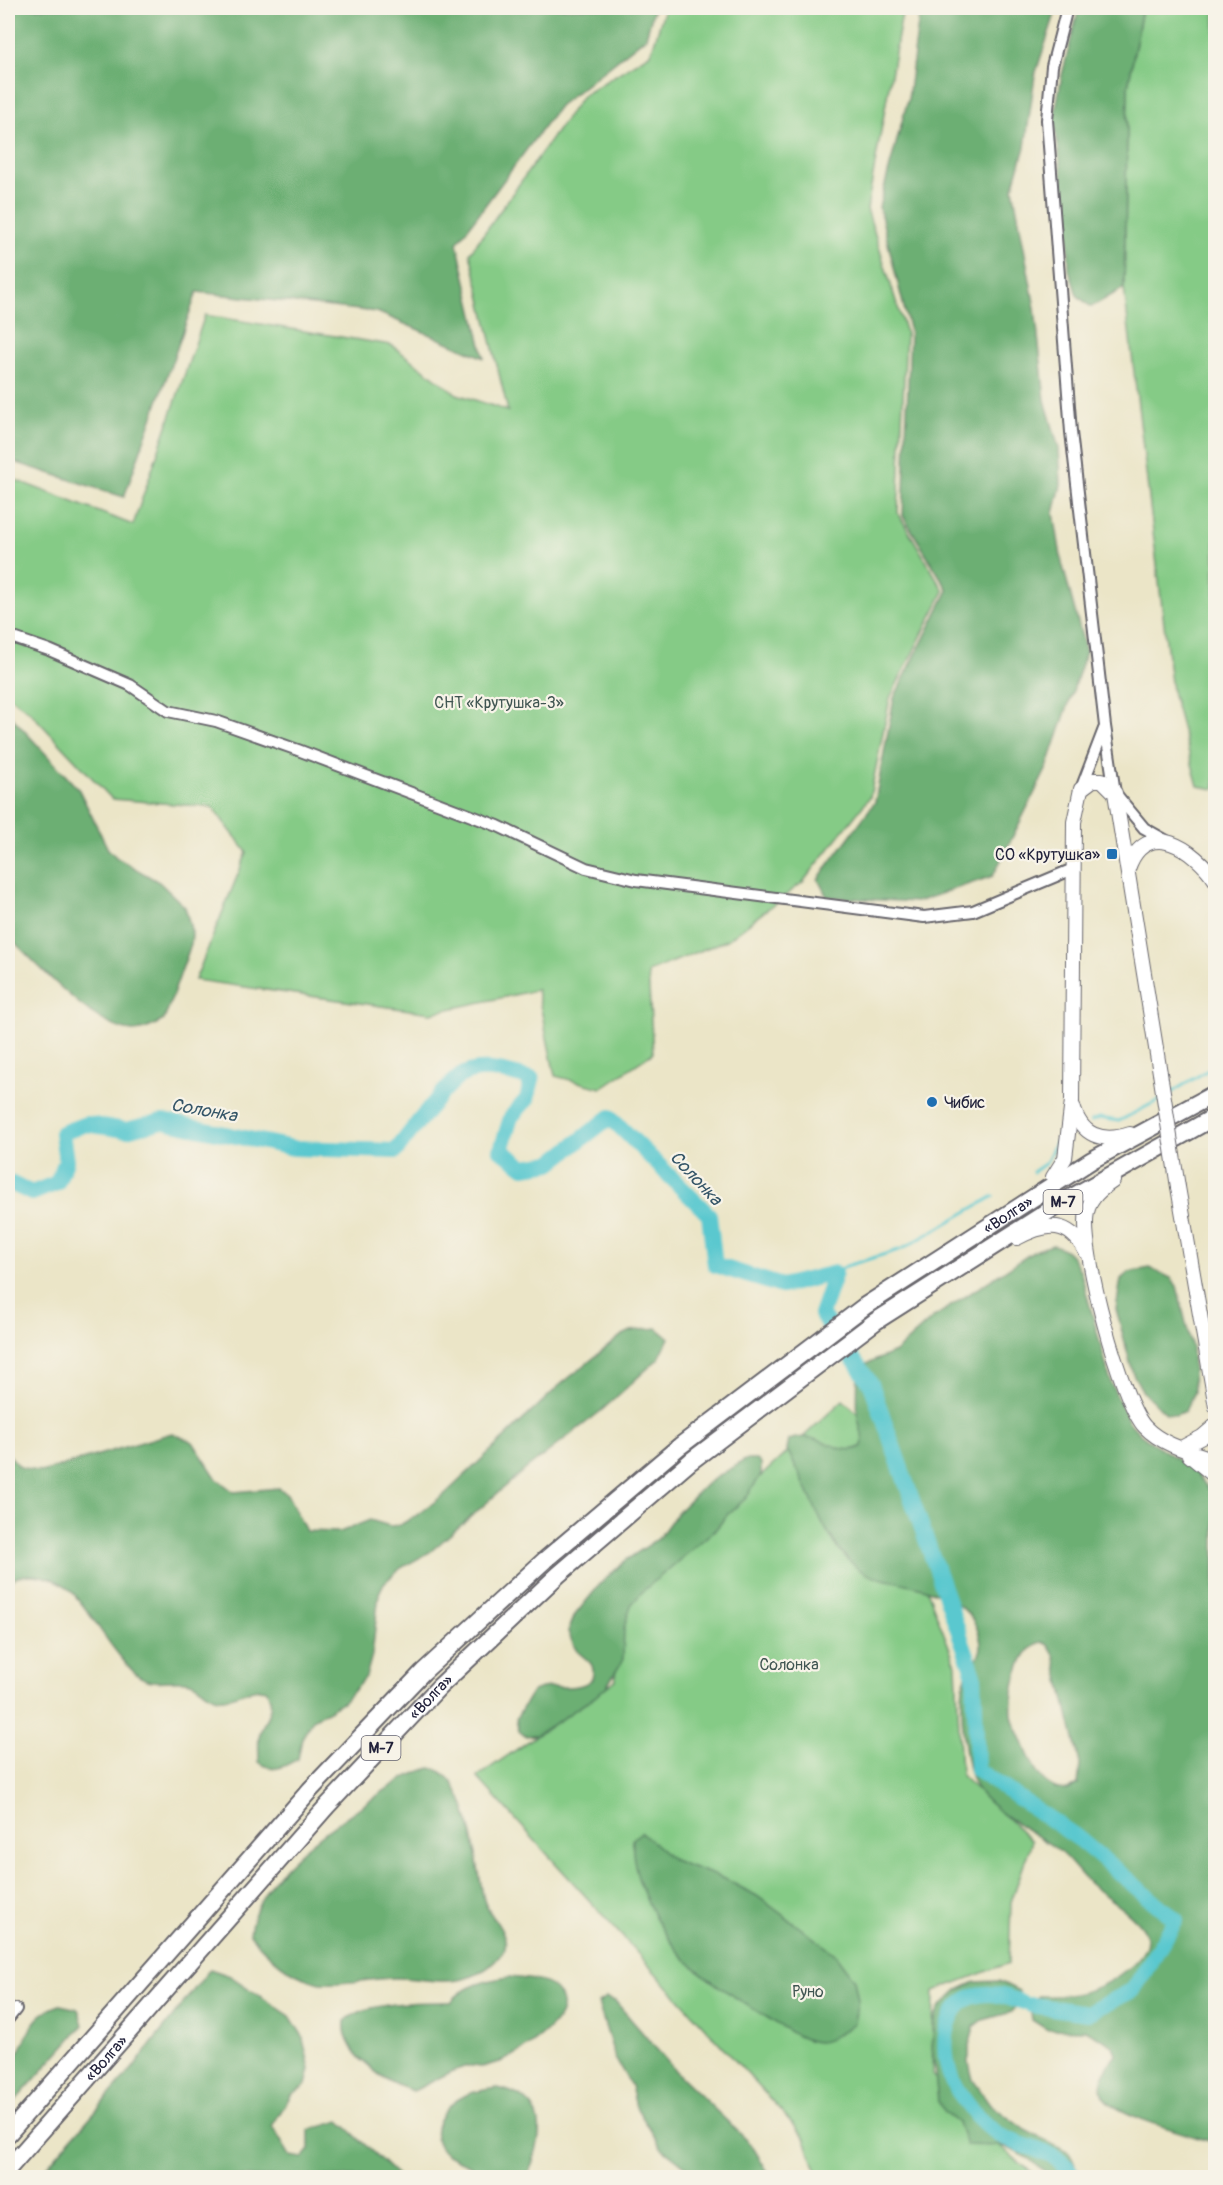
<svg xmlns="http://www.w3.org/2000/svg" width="1223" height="2185" viewBox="0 0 1223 2185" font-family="Pangolin,sans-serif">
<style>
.green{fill:#85cb86;stroke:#547660;stroke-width:1.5}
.forest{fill:#6caf73;stroke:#476857;stroke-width:1.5;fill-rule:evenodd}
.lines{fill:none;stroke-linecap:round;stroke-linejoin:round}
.stream{stroke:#5ac8cf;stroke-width:3}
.river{stroke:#5ac8cf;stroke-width:16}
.minor-casing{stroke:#68666c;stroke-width:14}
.major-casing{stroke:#68666c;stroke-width:16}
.highway-casing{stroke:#68666c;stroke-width:20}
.minor{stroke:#fff;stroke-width:10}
.major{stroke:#fff;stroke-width:14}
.highway{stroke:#fff;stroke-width:16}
.major-bridge-casing{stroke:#68666c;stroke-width:16;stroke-linecap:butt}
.major-bridge{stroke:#fff;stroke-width:14}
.poi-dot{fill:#1f6fb2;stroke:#f7f3e8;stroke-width:2}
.labels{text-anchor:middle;stroke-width:4.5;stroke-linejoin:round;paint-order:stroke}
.shield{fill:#f7f3e8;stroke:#62616f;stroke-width:1.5}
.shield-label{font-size:15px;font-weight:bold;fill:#22223b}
.park-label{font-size:16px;fill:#405552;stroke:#f7f3e8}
.poi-label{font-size:16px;fill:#22223b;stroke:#f7f3e8;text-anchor:end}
.street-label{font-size:16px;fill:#22223b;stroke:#f7f3e8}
.water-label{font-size:18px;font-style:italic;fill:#335467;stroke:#f7f3e8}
</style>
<rect width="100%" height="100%" fill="#f7f3e8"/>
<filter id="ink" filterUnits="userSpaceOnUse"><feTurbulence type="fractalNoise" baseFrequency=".0167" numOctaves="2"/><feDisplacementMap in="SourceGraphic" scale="12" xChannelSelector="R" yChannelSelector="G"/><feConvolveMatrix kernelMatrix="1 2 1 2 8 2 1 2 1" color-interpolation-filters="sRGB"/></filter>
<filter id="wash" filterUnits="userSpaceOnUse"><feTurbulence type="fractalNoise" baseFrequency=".008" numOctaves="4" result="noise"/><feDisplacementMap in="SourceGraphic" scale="24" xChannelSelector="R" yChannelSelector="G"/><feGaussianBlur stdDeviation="1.35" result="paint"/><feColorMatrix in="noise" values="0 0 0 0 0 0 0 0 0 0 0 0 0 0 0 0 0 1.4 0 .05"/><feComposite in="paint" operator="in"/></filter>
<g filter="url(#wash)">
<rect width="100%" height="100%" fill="#ebe5c7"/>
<path class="green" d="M665,8H903L867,209L906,333L898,513L944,591L890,698L870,797L803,882L727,940L648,972L653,1053L601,1088L555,1076L537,990L431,1013L195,980L247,852L212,807L112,799L28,710L8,696V477L133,525L205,315L391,345L457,394L508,411L470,253L582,96L651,53Z
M1142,8H1215V789L1198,786L1172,691L1124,288L1128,87Z
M843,1400L860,1415L956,1665L961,1775L1032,1841L1011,1902L1009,1963L934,1991L932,2075L990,2138L1037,2177H819L803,2135L477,1777L616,1680L607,1608L744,1492Z"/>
<path class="forest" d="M8,8H654L646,37L559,106L457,243L484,358L377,312L197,292L124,497L8,460Z
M920,8H1057L1035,75L1025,147L1013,188L1035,308L1045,400L1059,449L1061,485L1054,513L1062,563L1086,652L1047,768L993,876L917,902L827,897L818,879L875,802L894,698L948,590L903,516L910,332L879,207L908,99Z
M1079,8H1142L1128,87L1124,288L1091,307L1077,295L1069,270L1068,218L1054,119L1062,75Z
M8,713L79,790L108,849L117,858L159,882L185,907L192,933L191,944L164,1020C154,1025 144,1031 133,1031C94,1029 36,962 8,936Z
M1053,1245C1070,1249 1074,1258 1081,1273L1111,1383L1129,1422L1142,1436L1193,1469L1215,1497V2143C1193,2135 1106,2114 1102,2093C1098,2078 1109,2066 1116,2054L1113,2045L1086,2030L1046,2029L1032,2020L1030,2004L1039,1996C1072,1998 1101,1991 1127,1969C1136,1962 1150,1948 1146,1936C1141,1917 1105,1897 1090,1884C1078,1873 1069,1858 1055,1848C1031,1830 998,1816 979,1792C964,1774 960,1709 963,1686C968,1658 992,1660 975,1624C964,1601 930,1589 907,1584C887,1579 872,1580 856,1567C821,1537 810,1489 787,1450L789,1440C818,1428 840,1460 862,1446C865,1436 859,1427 858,1417C857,1410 857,1372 859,1367L895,1352L934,1317L1036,1250ZM1042,1642L1048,1645L1054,1655L1080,1764L1078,1784L1068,1790C1039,1791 1029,1757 1020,1735C1017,1729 1012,1721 1012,1714C1010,1694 1019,1646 1042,1642Z
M1150,1268L1171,1278L1177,1286L1192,1348L1194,1392L1185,1411L1176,1415L1166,1413L1143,1392L1133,1374L1116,1309L1121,1279L1129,1272Z
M657,1328L669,1338L659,1358L601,1411L521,1473L430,1552L401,1568L384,1583L379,1593L372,1655L366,1677L343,1702L313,1719L302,1738L298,1759C283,1767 274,1774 259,1762C259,1754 258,1744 259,1737C263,1718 278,1709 266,1690C249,1686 236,1700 218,1698C208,1697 200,1685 191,1682C171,1677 151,1689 134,1672C110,1649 95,1618 73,1593C59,1576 23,1568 8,1583V1454L20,1467L41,1472L172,1433L193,1442L217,1479L234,1492L279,1488L287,1494L306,1531L340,1532L370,1520L390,1526L400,1525L419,1514L446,1493L560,1385L621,1336L631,1331Z
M745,1460H757L761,1464V1475L745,1499L727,1515L716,1529L643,1591L631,1605L624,1628L623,1660L607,1686L595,1697L537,1735L525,1736L519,1731L516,1719L532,1692C549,1681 577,1694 592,1679C596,1662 588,1662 577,1651C573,1646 571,1638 568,1632L575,1615L600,1584L626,1560L658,1539L676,1514L707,1483Z
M431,1768C471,1775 476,1867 484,1900C488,1916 515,1937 502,1953C494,1964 482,1973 470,1977C447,1986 417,1977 393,1978C369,1979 343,1985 320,1983C314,1982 307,1979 302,1977C284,1970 262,1950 250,1934C256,1878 317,1838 359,1808C383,1792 403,1775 431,1768Z
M641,1832L673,1860L725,1879L757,1896L834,1953L854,1980L858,2000L854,2023C844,2030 831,2042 818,2042C801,2041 783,2027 768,2018C744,2004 696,1973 679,1952C656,1924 630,1877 633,1839Z
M210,1969L230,1976L290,2016L302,2035L310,2069L306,2085L291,2095L272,2126L290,2156L303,2158L309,2151V2130L340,2121L399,2177H38L132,2069Z
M509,1977C528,1979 557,1978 562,2003C566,2024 520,2053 503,2061C497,2063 487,2066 481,2067C476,2067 472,2065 467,2066C449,2071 431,2083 413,2091C386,2083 341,2054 345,2021C367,2001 421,2002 451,2002C464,1985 488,1980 509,1977Z
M999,1981L1019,1991L1015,2008L1012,2012L983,2020L974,2027L969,2045V2063L973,2080L990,2104L1025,2130L1069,2153L1082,2177H1054L1016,2151L999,2146L966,2145L958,2123L944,2112L938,2101L932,2047L935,2017L940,2007L958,1990L975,1982Z
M606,1998L615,2001L679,2075L751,2144L771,2177H699L661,2147L636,2107L631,2086L615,2058L598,2003Z
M60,2005L78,2009L83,2025L8,2109V2068C31,2044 23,2017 60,2005Z
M498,2088C551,2100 544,2136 527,2177H473L471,2166C463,2162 447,2157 442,2150C425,2129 445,2105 466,2095C475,2090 488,2090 498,2088Z"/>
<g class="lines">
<path class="stream" d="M1169,1094L1216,1065
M1091,1121L1099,1118L1119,1121L1161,1099
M1033,1172L1046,1163L1056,1141
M835,1273L846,1266L902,1249L994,1196"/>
<path class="river" d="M8,1182L32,1193L57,1183L66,1161L62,1133L86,1124L126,1130L163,1121L293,1148L396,1151C408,1135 448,1081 464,1074C486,1064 511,1074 532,1079L527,1099L511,1117L501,1150L524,1167L551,1163L610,1117L709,1215L715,1265L782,1286L835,1273L821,1314L871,1384L974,1675L977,1770L1075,1836L1176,1920L1133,1990L1088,2013L1031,2005
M1021,2002C1011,1999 1000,1994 990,1994C938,1992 937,2062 959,2093C969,2108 985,2126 1001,2136C1022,2148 1064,2152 1074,2178"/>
</g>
</g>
<g filter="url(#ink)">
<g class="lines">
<defs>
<path id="minor" d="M1067,8L1052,66L1047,120L1071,432L1105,726L1115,793L1144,828L1167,841
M8,636L49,650L130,685L168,711L216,721L298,750L498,826L586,868L636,880L924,917L973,911L1073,869
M1081,789L1104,729
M8,2019L16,2009"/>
<path id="major" d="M1128,869C1146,816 1195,849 1216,881
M1073,1106C1081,1136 1102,1143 1130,1134
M1053,1177L1065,1158L1072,1101L1074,822L1081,789L1093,780H1102L1115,793L1160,1073
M1113,1181C1101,1189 1090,1198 1087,1212C1079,1246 1121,1402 1145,1427C1163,1446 1192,1452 1216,1460
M1178,1187L1216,1407
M1017,1238C1047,1222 1069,1220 1086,1252
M1181,1448L1202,1437L1216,1425
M1189,1455L1216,1477"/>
<g id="highway">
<path id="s1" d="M8,2134L310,1790L423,1672L545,1560L680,1446L865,1306L1092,1160L1216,1093"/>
<path id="s2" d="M8,2169L327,1806L439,1687L558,1575L691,1461L876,1321L1058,1205L1216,1116"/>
</g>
</defs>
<use href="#minor" class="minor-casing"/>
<use href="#major" class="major-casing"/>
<use href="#highway" class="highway-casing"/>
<use href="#minor" class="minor"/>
<use href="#major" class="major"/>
<use href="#highway" class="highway"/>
<defs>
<path id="major-bridge" d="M1160,1073L1178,1187"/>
</defs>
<use href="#major-bridge" class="major-bridge-casing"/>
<use href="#major-bridge" class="major-bridge"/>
</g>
</g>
<g class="poi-dot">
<rect x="1106" y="848" width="12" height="12" rx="3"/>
<circle cx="932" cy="1102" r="6"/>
</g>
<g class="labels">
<g class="shield">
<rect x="1043.5" y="1190" width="39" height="24" rx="4.5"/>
<rect x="361.5" y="1736" width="39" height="24" rx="4.5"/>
</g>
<g class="shield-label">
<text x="1063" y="1207">М-7</text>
<text x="381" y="1753">М-7</text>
</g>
<g class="park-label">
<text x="499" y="708">СНТ «Крутушка-3»</text>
<text x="789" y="1670">Солонка</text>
<text x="808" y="1997">Руно</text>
</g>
<g class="poi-label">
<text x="1100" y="860">СО «Крутушка»</text>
<text x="944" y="1108" text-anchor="start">Чибис</text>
</g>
<g class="street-label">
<text dy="6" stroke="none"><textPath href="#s1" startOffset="1365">«Волга»</textPath></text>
<text dy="6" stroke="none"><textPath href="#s2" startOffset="634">«Волга»</textPath></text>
<text dy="6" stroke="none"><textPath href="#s2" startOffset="148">«Волга»</textPath></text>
</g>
<g class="water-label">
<text transform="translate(204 1110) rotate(10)" y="6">Солонка</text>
<text transform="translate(696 1178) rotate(47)" y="6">Солонка</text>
</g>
</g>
<rect width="1223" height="2185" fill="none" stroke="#f7f3e8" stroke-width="30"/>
</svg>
